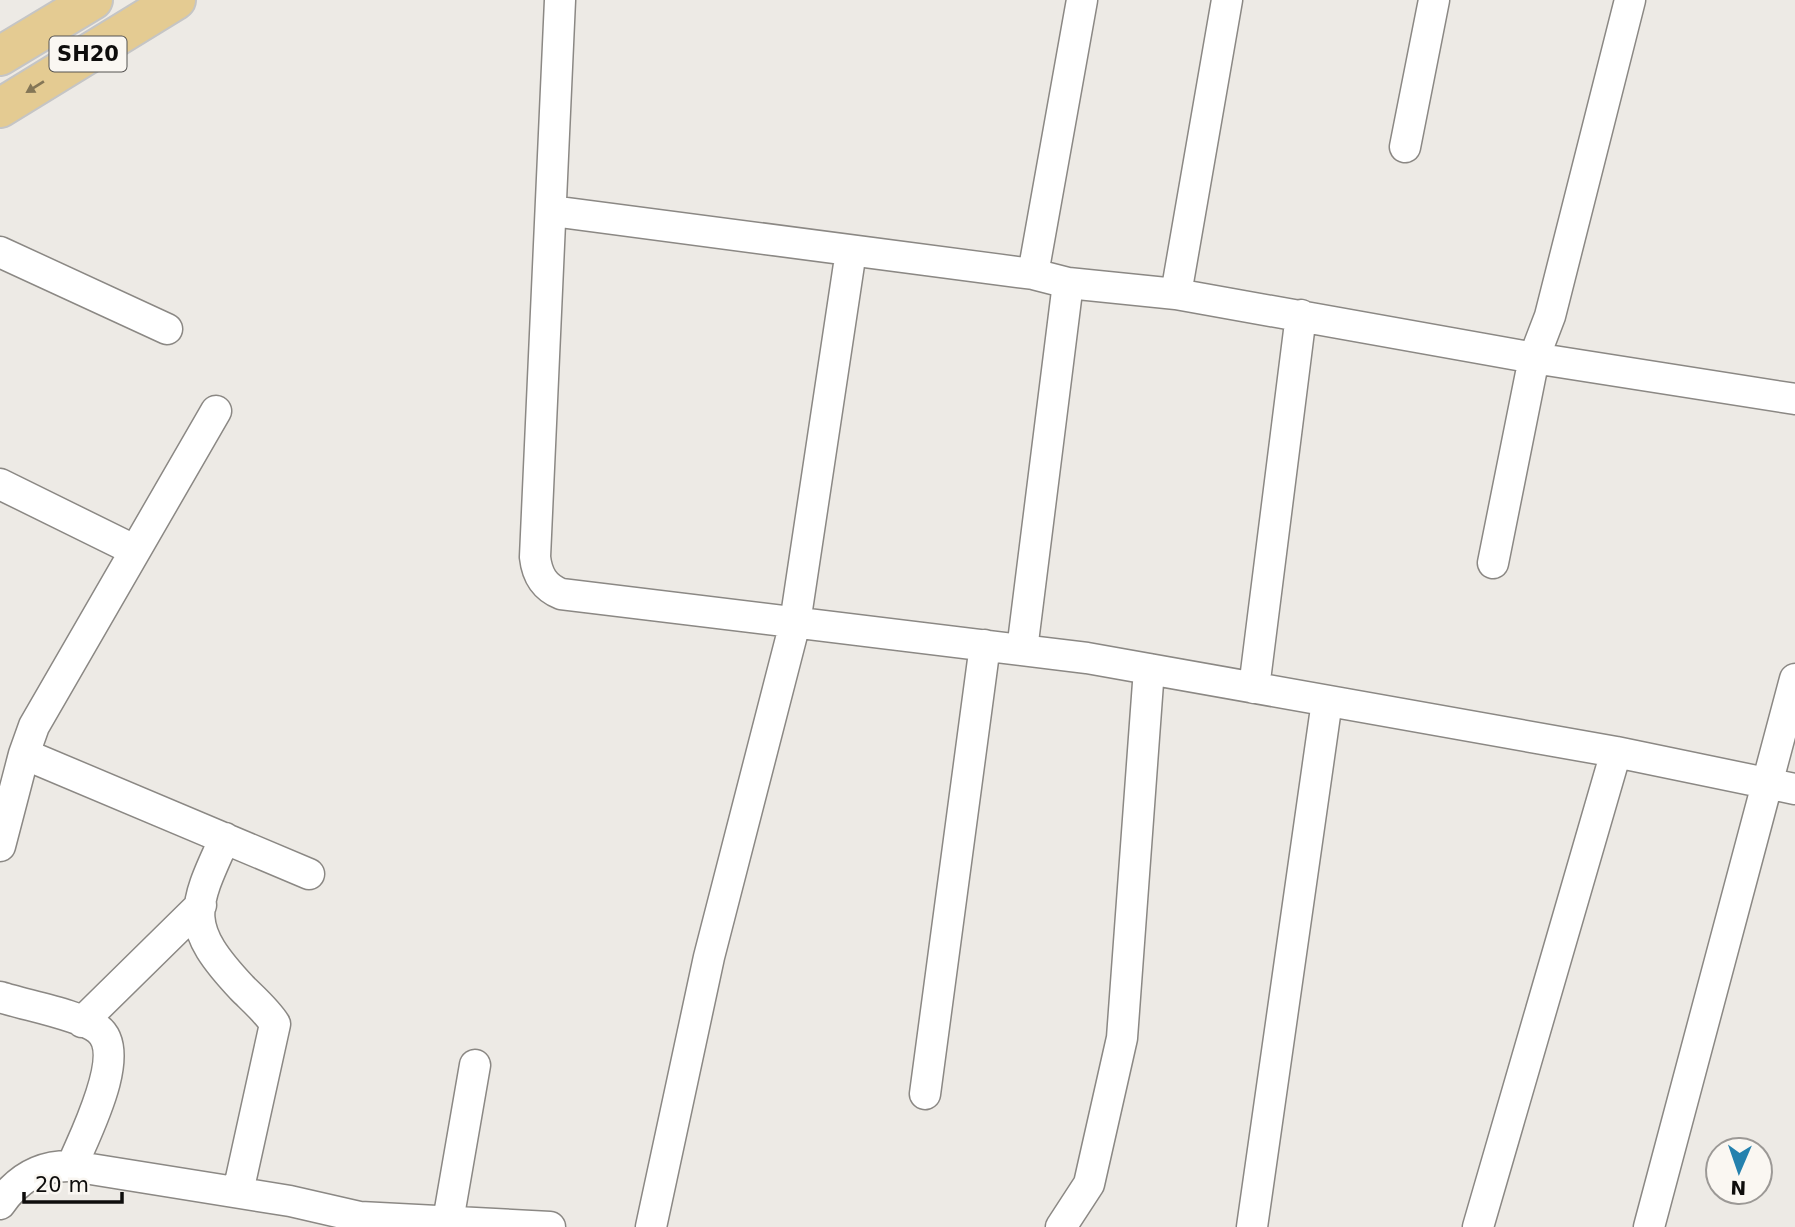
<svg xmlns="http://www.w3.org/2000/svg" width="1795" height="1227" viewBox="0 0 1795 1227" font-family="'DejaVu Sans',sans-serif">
<style>
.lines{fill:none;stroke-linecap:round;stroke-linejoin:round}
.minor-casing{stroke:#8b8884;stroke-width:33}
.primary-casing{stroke:#c5c5c5;stroke-width:42}
.minor{stroke:#fff;stroke-width:30}
.primary{stroke:#e4cb92;stroke-width:38}
.oneway{fill:#847656}
.labels{text-anchor:middle;stroke-width:5;stroke-linejoin:round;paint-order:stroke}
.shield{fill:#faf7f2;stroke:#555351;stroke-width:2}
.shield-label{font-size:21px;font-weight:bold;fill:#0e0d0c}
</style>
<rect width="100%" height="100%" fill="#edeae5"/>
<g class="lines">
<defs>
<path id="minor" d="M560,0L535,557C537,575 544,587 561,594L1087,658L1616,752
M1405,147L1434,0
M552,211L1033,274L1068,283L1176,294L1534,358L1795,399
M0,252L167,329
M1033,274L1082,0
M1176,294L1227,0
M0,484L134,550
M1493,563L1534,358L1550,316L1630,0
M1022,650L1068,283
M1254,688L1301,315
M24,754L309,874
M225,838C191,911 185,927 242,988C253,999 267,1011 275,1024L238,1192
M0,846L24,754L34,726L216,411
M0,997C24,1005 80,1015 98,1029C129,1053 83,1138 72,1166
M82,1022L201,905
M925,1094L985,645
M0,1204C18,1178 40,1165 72,1166L290,1201L360,1217L550,1227
M448,1221L475,1065
M651,1227L709,957L795,623L851,251
M1061,1227L1089,1184L1122,1038L1149,669
M1252,1227L1327,701
M1478,1227L1616,752L1795,789
M1649,1227L1795,679"/>
<path id="primary" d="M0,56L93,0
M0,108L176,0"/>
</defs>
<use href="#minor" class="minor-casing"/>
<use href="#primary" class="primary-casing"/>
<use href="#minor" class="minor"/>
<use href="#primary" class="primary"/>
</g>
<defs><path id="oneway-solid" d="M-6-.8H1V-3.2L6.5 0L1 3.2V.8H-6Z" transform="scale(1.75)"/></defs>
<use class="oneway" href="#oneway-solid" transform="translate(35 87) rotate(148)"/>
<g class="labels">
<rect class="shield" x="49.5" y="36.5" width="77" height="35" rx="5"/>
<g class="shield-label">
<text x="88" y="61">SH20</text>
</g>
</g>
<g transform="translate(1739 1171) rotate(182)"><circle r="33" fill="#faf7f2" stroke="#9c9996" stroke-width="2"/>
<path d="M0-5L12 26L0 18L-12 26Z" fill="#2481ae"/>
<text y="-10" font-size="19" font-weight="bold" text-anchor="middle" fill="#0e0d0c">N</text>
</g>
<path d="M24 1192v10h98v-10" fill="none" stroke="#0e0d0c" stroke-width="3.5"/>
<text x="35" y="1192" font-size="21" fill="#0e0d0c" stroke="#faf7f2" stroke-width="5" paint-order="stroke">20 m</text>
</svg>
